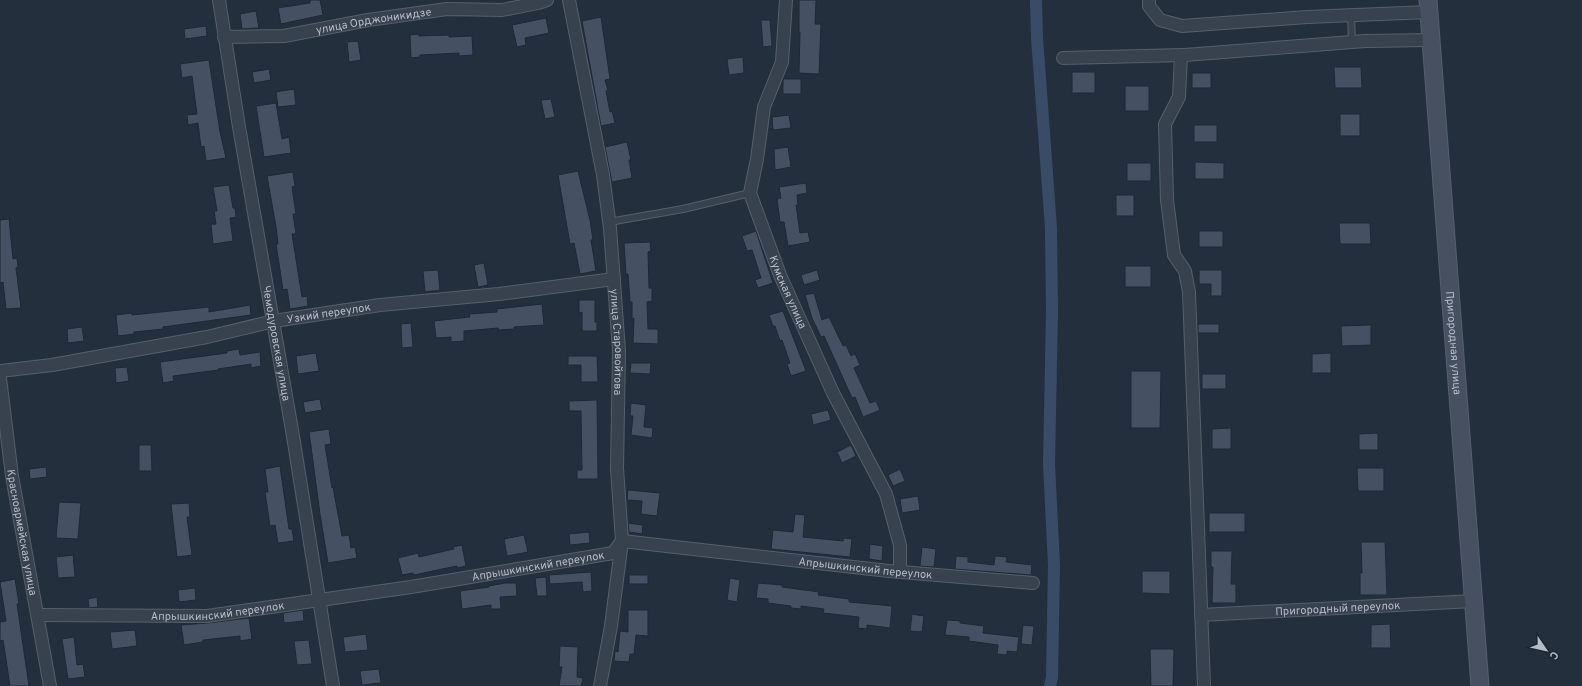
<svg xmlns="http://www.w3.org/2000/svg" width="1582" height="686" viewBox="0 0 1582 686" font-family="Overpass,sans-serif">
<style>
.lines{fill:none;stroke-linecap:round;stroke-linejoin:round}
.canal{stroke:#394c67;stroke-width:12}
.building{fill:#455162;stroke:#1f2835}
.lane-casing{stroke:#565f6c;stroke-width:8}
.street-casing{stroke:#565f6c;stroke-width:14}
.secondary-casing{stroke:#565f6c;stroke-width:19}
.lane{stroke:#38414e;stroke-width:6}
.street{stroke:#38414e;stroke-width:12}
.secondary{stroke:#465061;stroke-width:17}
.labels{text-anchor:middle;stroke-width:3;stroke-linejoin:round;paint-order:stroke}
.street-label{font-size:11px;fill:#b4bcc9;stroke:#1d2633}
</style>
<rect width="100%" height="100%" fill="#242f3e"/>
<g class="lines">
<path class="canal" d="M1036,0L1037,38L1051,228L1052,311L1049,464L1054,565L1052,677L1050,686"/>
</g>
<path class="building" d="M310,0H320L323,15L281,24L278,8L310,3Z
M799,0H816L815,24H821L819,74L799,73L800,32H799Z
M256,11L259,28L242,29L240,14Z
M601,17L610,79L605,80L608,90L606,91L610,112L612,111L615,123L601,126L582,21Z
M546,18L549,33L525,38L526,45L517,47L512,25Z
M761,20H770L772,46L763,47Z
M206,26L207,36L185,39L184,29Z
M419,34V36L449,35V37L472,36L473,55L459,56V53L420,55V57L411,58L410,35Z
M358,41L361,60L349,62L347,42Z
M743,57L744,73L729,75L727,59Z
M209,60L220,132L226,158L206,161L204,146L201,147L198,123L188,125L187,115L197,114L192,76L182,78L180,64Z
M1334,67H1361L1362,88H1335Z
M269,69L271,80L254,83L252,72Z
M1072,72H1095V93H1072Z
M1192,73H1211V88H1192Z
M783,79H801V94H783Z
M1125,86H1149V111H1125Z
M294,89L296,105L278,107L276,92Z
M551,99L555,117L545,119L541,100Z
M276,103L282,139L289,137L291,153L264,157L256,106Z
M1340,114H1360V136H1340Z
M789,115L791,128L773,130L772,117Z
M1194,125H1217V142H1194Z
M627,142L631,160H629L632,178L612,182L605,147Z
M788,147L791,167L775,170L774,149Z
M1195,162L1224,163V179H1195Z
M1127,163H1151V181H1127Z
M578,171L590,220L593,240H591L596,271L580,274L574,243L570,244L558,175Z
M293,172L295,186L292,187L296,214H293L296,234H292L302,297L307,296L308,306L290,309L287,289L283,290L276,244H278L276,227L267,176Z
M806,183L807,193L797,195L798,205H796L800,233L808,232L810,242L788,246L784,222H780L777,199L781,198L779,187Z
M229,185L233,208H235L236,217L230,218L233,241L213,244L211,224H216L214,211H217L213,187Z
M1116,195H1134V216H1116Z
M9,219L13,259L17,258L18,267L16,268L21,308L6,309L3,282L0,283V220Z
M1339,223H1370L1371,244H1340Z
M756,231L773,283L758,288L755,280L761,278L752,250L747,251L742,236Z
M1199,231H1223V247H1199Z
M650,242L651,251L648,252L649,288H652V301L647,302L648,329H658V344L633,343L634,318L632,319V302H630L628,274H626L624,243Z
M484,263L488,285L478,287L474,265Z
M1125,266H1151V287H1125Z
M438,270L440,290L425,292L423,271Z
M817,270L820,280L804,285L801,275Z
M1199,270H1222V296H1211V284H1199Z
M814,293L822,320L829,317L843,346L846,345L851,356L855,354L860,365L854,368L870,403L876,401L880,410L863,417L855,397L852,398L824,336L821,337L812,318L805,295Z
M579,300H595V322H597V331H582V312L579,313Z
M542,304L544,325L514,327V329L499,330L498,328L464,331V341L451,342V337L436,338L434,321L470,317L469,314L497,312V309Z
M250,305L251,315L163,327V329L134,332V334L118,336L116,315L132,313V315L209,307V312Z
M783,311L806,371L791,376L787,364L790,363L782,340L780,341L775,326H773L769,315Z
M411,323L413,347L402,348L401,324Z
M1198,324H1219V333H1198Z
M1371,325V345L1342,346L1341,326Z
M82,327L84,341L68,343L67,329Z
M239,349L240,355L260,352L261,366L251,368V364L218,369V370L173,376L174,381L163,383L160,362L227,353V351Z
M316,353L319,371L298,374L296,356Z
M1331,353V373H1312V354Z
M568,356H597L598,382H581V365H568Z
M631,363H651L650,374L630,373Z
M127,367L129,381L116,383L115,368Z
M1131,371H1161L1160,428H1131Z
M1202,374H1226V389H1202Z
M320,399L322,410L305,413L303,402Z
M597,400L598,479H577V470H582L581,411H569V401Z
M631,403L646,405L644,427L653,428L652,438L631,435L633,416H630Z
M828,410L831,420L813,425L811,414Z
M1231,428V449H1212V429Z
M329,429L331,444L325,445L332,488L333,487L342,536L349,535L351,548L355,547L357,558L328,563L320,514L309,432Z
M1378,433V450H1359V434Z
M139,445H151L152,471H139Z
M851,445L856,456L842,463L837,452Z
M280,466L289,529H292L294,541L278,543L275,525L270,526L265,492H268L265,469Z
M46,467L47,477L30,479L29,469Z
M1357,468H1384V491H1358Z
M900,469L905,481L893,486L888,475Z
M628,490L660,493L657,516L641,514L642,501L627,500Z
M918,496L920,510L902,513L900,499Z
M59,502L81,503L78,539L56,538Z
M189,503L190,517H187L192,555L177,557L171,504Z
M1209,513H1245V532H1209Z
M795,514L805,515L803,537L843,541L844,538L852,539L850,557L771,549L773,530L793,532Z
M628,523L643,525L642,534L629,532Z
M589,532L590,543L570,545L569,534Z
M524,535L528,552L507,556L504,539Z
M1361,542H1385L1387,595H1360V573H1362Z
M870,544L883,546L882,561L869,559Z
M462,545L466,566L457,568V566L414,575L413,573L402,575L398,558L418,553L419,557L454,549L453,547Z
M922,547L936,549L934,567L920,566Z
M1211,551H1232L1231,584H1236V603H1212L1213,567H1211Z
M73,555L75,577L58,578L56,557Z
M956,556L968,557V562L994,565L995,556L1007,557L1006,562L1032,565L1031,575L955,569Z
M1142,571H1170V594L1142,593Z
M591,572L592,591L583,592L582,582L550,584L549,575Z
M629,575H648V584H629Z
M546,577L547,596H537L535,578Z
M730,578L740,580L737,602L727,600Z
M15,579L19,604H17L29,686H10L3,640L0,641V622L6,621L0,582Z
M505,583H516L517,596L500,597L501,609H491V605L462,609L460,591L489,587V586Z
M758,583L782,585V587L819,592L818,595L849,599V602L892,606L890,628L867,625V629L858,628L859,617L823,613L824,609L801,606V609L791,608V606L768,603V599L756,598Z
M195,588L196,600L179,602L178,590Z
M97,597L98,607L89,608L88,599Z
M303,610L304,621L284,623L283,613Z
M628,610H648V636L636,635L634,654H630L629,662L614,661L615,651L618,652L620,631L628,632Z
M912,614L924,616L922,632L910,631Z
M249,618L252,639L240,641V636L203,640V642L184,645L181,625L208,623Z
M947,620L960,621V623L984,626L983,633L1019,637L1017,652L1007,651V655L997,654L998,645L969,641V637L945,635Z
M1390,624L1391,648H1371V625Z
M1023,625L1034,626L1032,645L1021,644Z
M135,630L137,646L112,649L110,632Z
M366,634L368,650L345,652L343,637Z
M74,637L77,665L83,664L85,677L68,679L62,639Z
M309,640L312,664L297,665L294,641Z
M560,646L578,647L577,677L583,678L581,686H559L562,667H559Z
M1150,649H1174L1173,686H1151Z
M379,669L381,683L362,685L360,671Z"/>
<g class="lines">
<defs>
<path id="lane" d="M1351,15L1352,42
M609,222L683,209L750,193"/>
<g id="street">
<path id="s1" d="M219,0L239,127L292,430L333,686"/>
<path id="s2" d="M569,0L603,175L610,228L619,351L617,468L622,541L611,626L600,686"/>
<path id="s3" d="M786,0L782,62L764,107L757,159L750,193L780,275L833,393L886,494L900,545V572"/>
<path d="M1149,0V6L1160,20L1182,26L1307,17L1429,12"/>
<path id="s4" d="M224,37L284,36L368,20L447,9L502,10L538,3L547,0"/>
<path d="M1181,55L1179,97L1165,124L1167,200L1174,255L1185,271L1189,292L1204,686"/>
<path d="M1063,58L1185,55L1365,41L1431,40"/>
<path id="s5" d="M0,371L52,365L207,337L274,321L380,305L499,294L614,279"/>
<path id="s6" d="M0,378L12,476L50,686"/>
<path id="s7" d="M38,615L207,616L411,587L613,553L622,541L889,571L1033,583"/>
<path id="s8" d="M1201,615L1474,601"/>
</g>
<g id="secondary">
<path id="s9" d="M1428,0L1480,686"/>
</g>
</defs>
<use href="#lane" class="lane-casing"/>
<use href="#street" class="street-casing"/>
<use href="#secondary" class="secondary-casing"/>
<use href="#lane" class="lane"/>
<use href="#street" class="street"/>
<use href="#secondary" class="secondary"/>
</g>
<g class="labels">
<g class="street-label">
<text dy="4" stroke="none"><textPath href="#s4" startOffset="151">улица Орджоникидзе</textPath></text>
<text dy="4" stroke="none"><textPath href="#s3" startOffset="304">Кумская улица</textPath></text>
<text dy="4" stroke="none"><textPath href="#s5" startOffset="334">Узкий переулок</textPath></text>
<text dy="4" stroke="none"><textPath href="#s2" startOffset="346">улица Старовойтова</textPath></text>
<text dy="4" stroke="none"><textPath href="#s1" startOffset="348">Чемодуровская улица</textPath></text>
<text dy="4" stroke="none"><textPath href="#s9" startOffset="344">Пригородная улица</textPath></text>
<text dy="4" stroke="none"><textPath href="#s6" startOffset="156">Красноармейская улица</textPath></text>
<text dy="4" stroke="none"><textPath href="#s7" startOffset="504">Апрышкинский переулок</textPath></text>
<text dy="4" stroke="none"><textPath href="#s7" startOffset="840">Апрышкинский переулок</textPath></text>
<text dy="4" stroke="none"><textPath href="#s8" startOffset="137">Пригородный переулок</textPath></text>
<text dy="4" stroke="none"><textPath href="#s7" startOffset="180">Апрышкинский переулок</textPath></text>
</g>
</g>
<g transform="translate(1546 650) rotate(124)" stroke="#1d2633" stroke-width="3" paint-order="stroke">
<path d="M0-3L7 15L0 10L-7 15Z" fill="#b4bcc9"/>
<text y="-6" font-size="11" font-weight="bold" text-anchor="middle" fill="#b4bcc9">С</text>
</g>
</svg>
